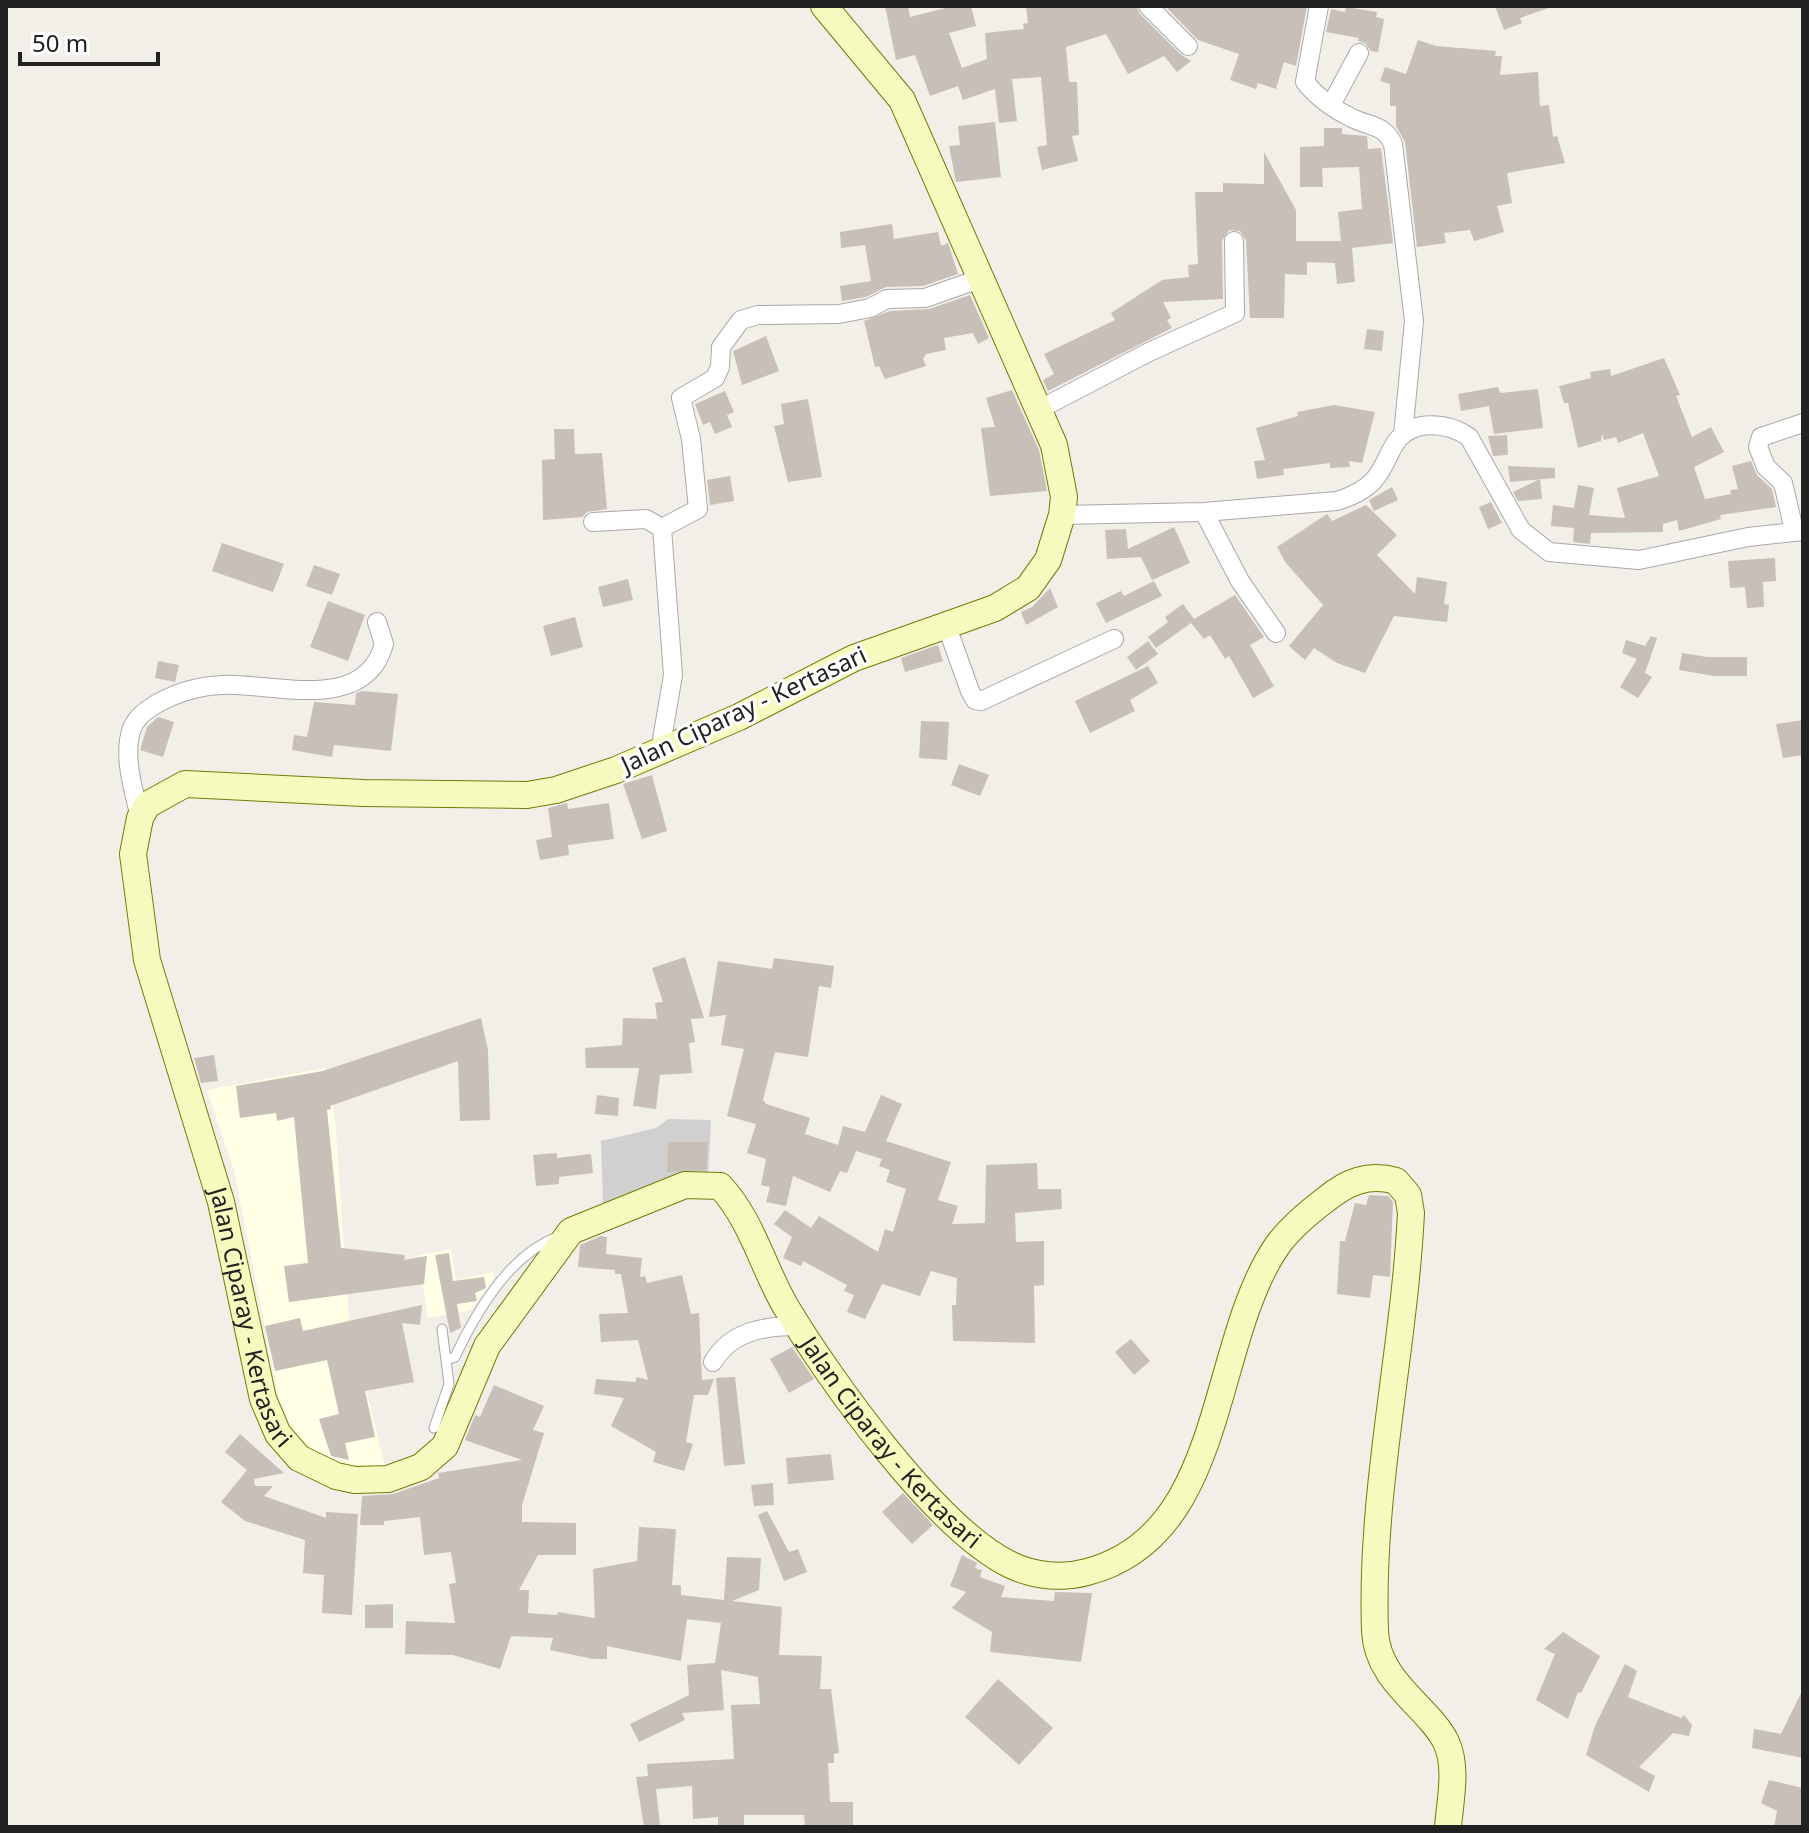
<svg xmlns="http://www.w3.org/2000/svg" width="1809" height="1833" viewBox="0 0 1809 1833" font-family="'Noto Sans',sans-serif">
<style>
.education{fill:#ffffe5}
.religious{fill:#d0d0d0}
.building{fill:#c7bfb8}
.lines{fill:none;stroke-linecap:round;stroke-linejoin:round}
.lane-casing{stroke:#a9a9a9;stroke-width:11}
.street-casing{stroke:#a9a9a9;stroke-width:20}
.secondary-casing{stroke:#707d05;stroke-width:28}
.lane{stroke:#fff;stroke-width:9}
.street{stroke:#fff;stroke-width:18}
.secondary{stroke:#f7fabf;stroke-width:26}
.labels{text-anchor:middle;stroke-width:6;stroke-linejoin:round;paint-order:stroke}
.street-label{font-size:24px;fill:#222;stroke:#fff}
</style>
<rect width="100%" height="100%" fill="#f2efe9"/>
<path class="education" d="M325,1068L335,1117L349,1319L385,1467L356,1468L322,1459L295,1440L282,1414L234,1170L207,1090Z
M451,1249L456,1280L493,1272L494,1279L471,1310L428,1318L418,1255Z"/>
<path class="religious" d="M668,1119L711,1120L708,1175L603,1205L601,1141L656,1128Z"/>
<path class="building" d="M885,6H908L910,17L953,6H971L976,26L949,33L962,68L987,59L985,33L1024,29L1023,24L1028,23L1026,6H1136L1140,14L1180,54L1191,61L1177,72L1164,56L1128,74L1106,34L1066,47L1069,82H1077L1079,135L1072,136L1078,161L1042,170L1037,147L1047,145L1041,77L1012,79L1017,121L999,123L995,89L963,100L958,86L930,96L915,55L896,60Z
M1165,6H1307L1296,66L1284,62L1276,89L1258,83L1256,89L1230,80L1239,54L1198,40Z
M1495,6H1549V8L1520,18L1522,23L1504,30Z
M1346,7L1377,12L1376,17L1384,19L1378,52L1371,51L1365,43L1358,41L1359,38L1326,32L1331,9L1345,12Z
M1418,40L1436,46L1496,51L1495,56H1502L1500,75L1538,72L1540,106L1549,105L1553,137L1557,136L1565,163L1507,173L1512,203L1497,206L1504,232L1474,241L1470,230L1444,233L1446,243L1417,247L1405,142L1396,126V106H1390V84L1380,81L1385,67L1406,74Z
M995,122L1001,177L956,182L949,146L960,145L958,126Z
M1324,128H1342V134L1367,136L1368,149L1381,148L1393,243L1352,248L1355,282L1337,284L1335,263L1307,262V275L1285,274L1284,318H1250L1246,240L1240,231L1229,230L1222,241L1223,299L1163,302L1171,318L1167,320L1172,328L1048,391L1043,380L1054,374L1044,354L1115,320L1111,313L1162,280L1189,277L1188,265L1198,264L1195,192H1223V183L1264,184V152L1296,210V241H1341L1338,212L1362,209L1359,167L1322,168L1323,187H1300V147L1324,146Z
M892,224L894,239L938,232L941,246L948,243L958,274L923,286L886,287L866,297L842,301L840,286L871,281L865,245L841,248L840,232Z
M970,295L989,338L978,344L973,333L944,338L946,350L926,354L923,359L926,366L885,379L879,366L875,367L864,321L890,311L929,309Z
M1367,329L1384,331L1382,351L1364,349Z
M766,336L779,371L742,385L733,351Z
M1664,358L1680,395L1676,396L1692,437L1711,427L1724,452L1694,467L1705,499L1731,494L1730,490L1738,489L1732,466L1751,461L1757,475L1772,489L1776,507L1720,515L1721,519L1679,531L1677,520L1663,524V532L1591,533L1590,544L1573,542L1574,528L1551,526L1553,505L1574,508L1578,485L1594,488L1589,515L1625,518L1617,488L1659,476L1643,433L1618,443L1616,437L1604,440L1602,434L1601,441L1578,448L1568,403H1564L1559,386L1591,378L1590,372L1610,369L1611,376Z
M1498,387L1500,393L1538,389L1543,428L1494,434L1489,406L1461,411L1458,394Z
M1012,390L1039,450L1047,491L990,496L981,428L995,427L986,398Z
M725,391L734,412L727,415L732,427L715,434L710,422L703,425L695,404Z
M808,399L822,477L788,482L774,426L784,424L781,404Z
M1334,405L1375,412L1362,463L1349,461L1350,467L1330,468V463L1283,469L1284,475L1257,479L1254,461L1265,460L1256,428L1298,416L1297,412Z
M554,429H574L575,454L602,453L607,509L587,512L582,517L543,520L542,460L555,459Z
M1507,435L1508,455L1493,456L1488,436Z
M1508,466L1555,468V478L1510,482Z
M730,476L734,501L710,505L707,480Z
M1540,479L1542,499L1518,501L1513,492Z
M1392,487L1398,500L1374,511L1369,500Z
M1491,502L1502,523L1488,529L1479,507Z
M1366,505L1397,535L1377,555L1415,594L1417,577L1447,582L1444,604L1449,605L1447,622L1394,616L1365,673L1337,663L1314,648L1305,660L1289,646L1323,605L1286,563L1277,547L1327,514L1332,521Z
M1174,527L1190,563L1152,580L1141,557L1107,559L1105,530L1126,529L1128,549Z
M222,543L284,564L273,592L212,571Z
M1775,558L1776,581L1763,582L1764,607L1747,608L1745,587L1730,588L1728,561Z
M314,565L340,574L332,595L306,586Z
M628,579L633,600L603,607L598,587Z
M1154,581L1162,596L1106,623L1096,603L1121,591L1124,596Z
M1050,588L1058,607L1026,625L1021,612L1032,607Z
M1235,595L1264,637L1250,645L1274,686L1253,698L1229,656L1225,659L1210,635L1204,639L1191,623L1156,648L1148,637L1168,622L1165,617L1183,604L1194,619Z
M328,601L365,615L348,661L310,647Z
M575,617L583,647L551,656L543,626Z
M1651,636L1657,638L1645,673L1652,677L1638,698L1620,687L1637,659L1622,653L1626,640L1645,646Z
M1148,641L1158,654L1136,670L1127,657Z
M938,645L943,661L905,672L901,658Z
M1682,653L1707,657H1747V676H1714L1679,670Z
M158,661L179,665L175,682L155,678Z
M1148,666L1158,683L1130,700L1135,711L1090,733L1075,701Z
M362,691L398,694L391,751L334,745L332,757L292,750L294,735L307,737L314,702L355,705L356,693Z
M158,717L174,722L163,757L140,750L147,727Z
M1803,720V755L1783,758L1776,724Z
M921,721L949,722L947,760L919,758Z
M959,764L989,775L980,796L951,785Z
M652,775L667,831L642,839L623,784Z
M567,803L568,809L609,803L614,839L568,845L569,855L540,860L536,840L552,837L548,808Z
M685,957L704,1018L691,1019L695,1042L689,1043L692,1073L660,1075L656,1109L633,1106L639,1068H586L585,1048L622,1045L623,1018L657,1019L655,1003L663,1002L652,968Z
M774,958L834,966L831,988L819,986L808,1057L775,1052L763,1100L766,1104L810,1118L805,1134L838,1145L843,1126L865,1132L881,1095L902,1104L886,1141L951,1162L938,1200L958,1206L952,1224L985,1223L986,1165L1037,1163L1038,1189H1061L1062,1209L1015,1213L1016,1242L1044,1241V1285L1034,1286L1035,1343L953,1341L952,1305H956L957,1278L931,1271L920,1296L882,1284L865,1319L847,1312L854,1295L844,1291L847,1285L803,1261L801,1266L783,1258L792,1237L774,1224L785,1210L811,1228L819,1216L878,1252L885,1229L893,1232L906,1189L886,1182L890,1170L879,1166L882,1159L856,1151L847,1173L840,1171L830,1192L793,1176L786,1206L766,1202L770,1187L761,1185L766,1159L747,1153L756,1124L727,1116L744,1049L721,1045L726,1015L709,1017L718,961L772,969Z
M481,1018L488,1050L490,1120L460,1121L458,1061L330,1106L331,1109L327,1110L341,1248L405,1255L404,1260L427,1256L424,1284L289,1302L284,1266L308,1263L294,1117L277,1121L276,1113L240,1118L236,1086L323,1071Z
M214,1055L218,1081L201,1083L194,1058Z
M597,1095L619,1098L618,1116L595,1114Z
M668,1142H708L706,1170L667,1172Z
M557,1153V1158L591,1154L593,1173L559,1177V1184L536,1186L533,1155Z
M1369,1195L1388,1196L1393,1202L1390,1277L1373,1275L1370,1298L1337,1294L1340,1241H1345L1355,1203L1366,1205Z
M601,1236L607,1237L606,1254L642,1258L640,1277L645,1276L647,1283L682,1275L691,1314L699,1313L702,1380L714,1379L708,1395H694L686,1442L693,1444L684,1471L653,1462L656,1452L611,1426L624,1398L594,1394L596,1379L635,1382L637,1377L648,1380L638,1340L601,1342L599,1314L628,1313L621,1274H615V1270L578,1267L580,1245Z
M449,1253L453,1281L484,1277L486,1288L475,1293L477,1301L457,1304L461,1328L450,1333L435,1255Z
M422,1305L420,1325L402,1323L414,1382L365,1391L375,1437L345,1443L349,1460L331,1456L319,1419L339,1414L327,1360L275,1371L265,1326L300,1318L303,1331Z
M1131,1339L1150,1361L1134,1375L1115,1352Z
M792,1347L814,1379L789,1393L770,1359Z
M735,1377L745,1464L724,1466L716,1378Z
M494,1385L544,1406L533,1430L544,1433L522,1505V1522L576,1523V1555H538L519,1590H529L528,1613L557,1615L558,1612L595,1618L593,1569L637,1561L639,1527L676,1529L672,1585H681V1595L724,1600L727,1557L761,1558L759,1590L732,1601L782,1607L779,1655L822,1656L820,1689H831L839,1753L834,1754V1763H828L830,1802H853V1827H805L804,1815H744V1827H718V1817L693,1819L692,1786L656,1789L660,1825L644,1827L636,1777L648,1776L647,1764L734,1759L731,1705L760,1704L758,1677L721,1670L724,1710L682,1713L685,1720L639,1742L630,1724L689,1695L687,1665L715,1663L721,1623L687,1619L681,1661L607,1646V1659H593L550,1650L553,1638L511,1636L500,1669L453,1655L405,1654L406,1621L455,1623L449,1584L456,1583L451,1552L424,1555L420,1517L384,1521V1525H360L362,1496L393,1494L439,1478L438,1473L522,1460L465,1440L475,1415L480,1417Z
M240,1434L284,1473L254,1479L255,1486H273L264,1496L326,1518V1512L358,1514L352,1615L322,1613L324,1575L303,1573L305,1540L245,1521L221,1502L247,1470L225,1452Z
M831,1454L834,1480L788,1484L786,1458Z
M773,1483L774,1505L754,1506L751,1485Z
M903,1493L933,1525L912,1544L882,1512Z
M767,1511L789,1552L798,1549L807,1572L784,1581L758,1515Z
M962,1555L977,1563L975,1568L982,1570L980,1577L1005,1586L1001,1597L1054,1601L1055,1592L1092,1593L1081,1662L990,1652L992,1632L952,1608L966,1592L950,1586Z
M393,1604V1628H365V1605Z
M1563,1632L1600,1656L1581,1693L1578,1692L1568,1719L1536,1700L1555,1654L1544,1649Z
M1625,1664L1637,1671L1628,1697L1681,1718L1684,1715L1692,1725L1689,1736L1673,1733L1639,1767L1655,1776L1649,1792L1586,1755L1595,1726Z
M998,1679L1053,1728L1019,1765L965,1717Z
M1803,1689V1758L1752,1748L1754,1729L1781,1734Z
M1769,1780L1803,1788V1827H1774L1777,1811L1761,1803Z"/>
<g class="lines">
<defs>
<path id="lane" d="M446,1360L455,1357C476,1312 509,1255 557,1237
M434,1428L449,1384L442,1329"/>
<path id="street" d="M1148,6L1188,46
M1319,6L1305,82C1317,97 1335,110 1352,118C1370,127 1384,124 1393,144L1414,321L1403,435
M1331,105L1359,53
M1040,409L1149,352L1235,313L1234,241
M1204,512L1240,581L1276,633
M1062,515L1204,512L1337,501C1350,497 1364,491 1374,480C1384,469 1388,454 1396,442C1413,418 1449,423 1469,437L1521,530L1549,552L1639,560L1748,537L1803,531
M593,522L646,519L662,528L673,675L660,751
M662,528L698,509L691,439L681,398L715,378L720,367L721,347L741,320L758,315L839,314L870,308L887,299L925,298L979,279
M1794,530L1783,483L1766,467L1758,447L1761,437L1803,423
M947,627L970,691L975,700L981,701L1114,639
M140,818C134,790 122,756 132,728C137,716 148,709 158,703C178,692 200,686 222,685C271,682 365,715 384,644L377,622
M713,1362C731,1331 764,1326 798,1326"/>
<g id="secondary">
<path id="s1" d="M824,6L902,100L1054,445L1064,497L1062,515L1048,560L1028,588L995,608L854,658L739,717L616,770L556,790L527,795L363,793L185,784L147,805L140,818L133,854L147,960L221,1202L263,1399L278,1434L299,1458L336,1476L355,1480L388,1479L421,1467L445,1446L487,1346L571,1231L685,1185L720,1186C752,1220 763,1268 786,1307C829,1379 937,1530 1011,1565C1034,1576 1062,1579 1087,1572C1227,1536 1209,1345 1277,1246C1289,1229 1308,1213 1325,1200C1347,1182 1368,1173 1396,1181L1408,1195L1411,1213C1404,1352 1370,1491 1375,1631C1377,1682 1429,1707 1446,1742C1458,1767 1450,1801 1448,1827"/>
</g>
</defs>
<use href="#lane" class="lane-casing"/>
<use href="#street" class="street-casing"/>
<use href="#secondary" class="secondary-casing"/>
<use href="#lane" class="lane"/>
<use href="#street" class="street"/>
<use href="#secondary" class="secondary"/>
</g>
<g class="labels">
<g class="street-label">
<text transform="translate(744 710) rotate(-25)" y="8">Jalan Ciparay - Kertasari</text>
<text dy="8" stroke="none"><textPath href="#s1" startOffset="2112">Jalan Ciparay - Kertasari</textPath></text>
<text dy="8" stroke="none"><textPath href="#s1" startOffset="3144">Jalan Ciparay - Kertasari</textPath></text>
</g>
</g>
<rect width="1809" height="1833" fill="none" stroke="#222222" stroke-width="16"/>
<path d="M20 52v12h138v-12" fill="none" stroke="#222222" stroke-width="4"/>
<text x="32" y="52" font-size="24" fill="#222222" stroke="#ffffff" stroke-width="6" paint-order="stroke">50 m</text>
</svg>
